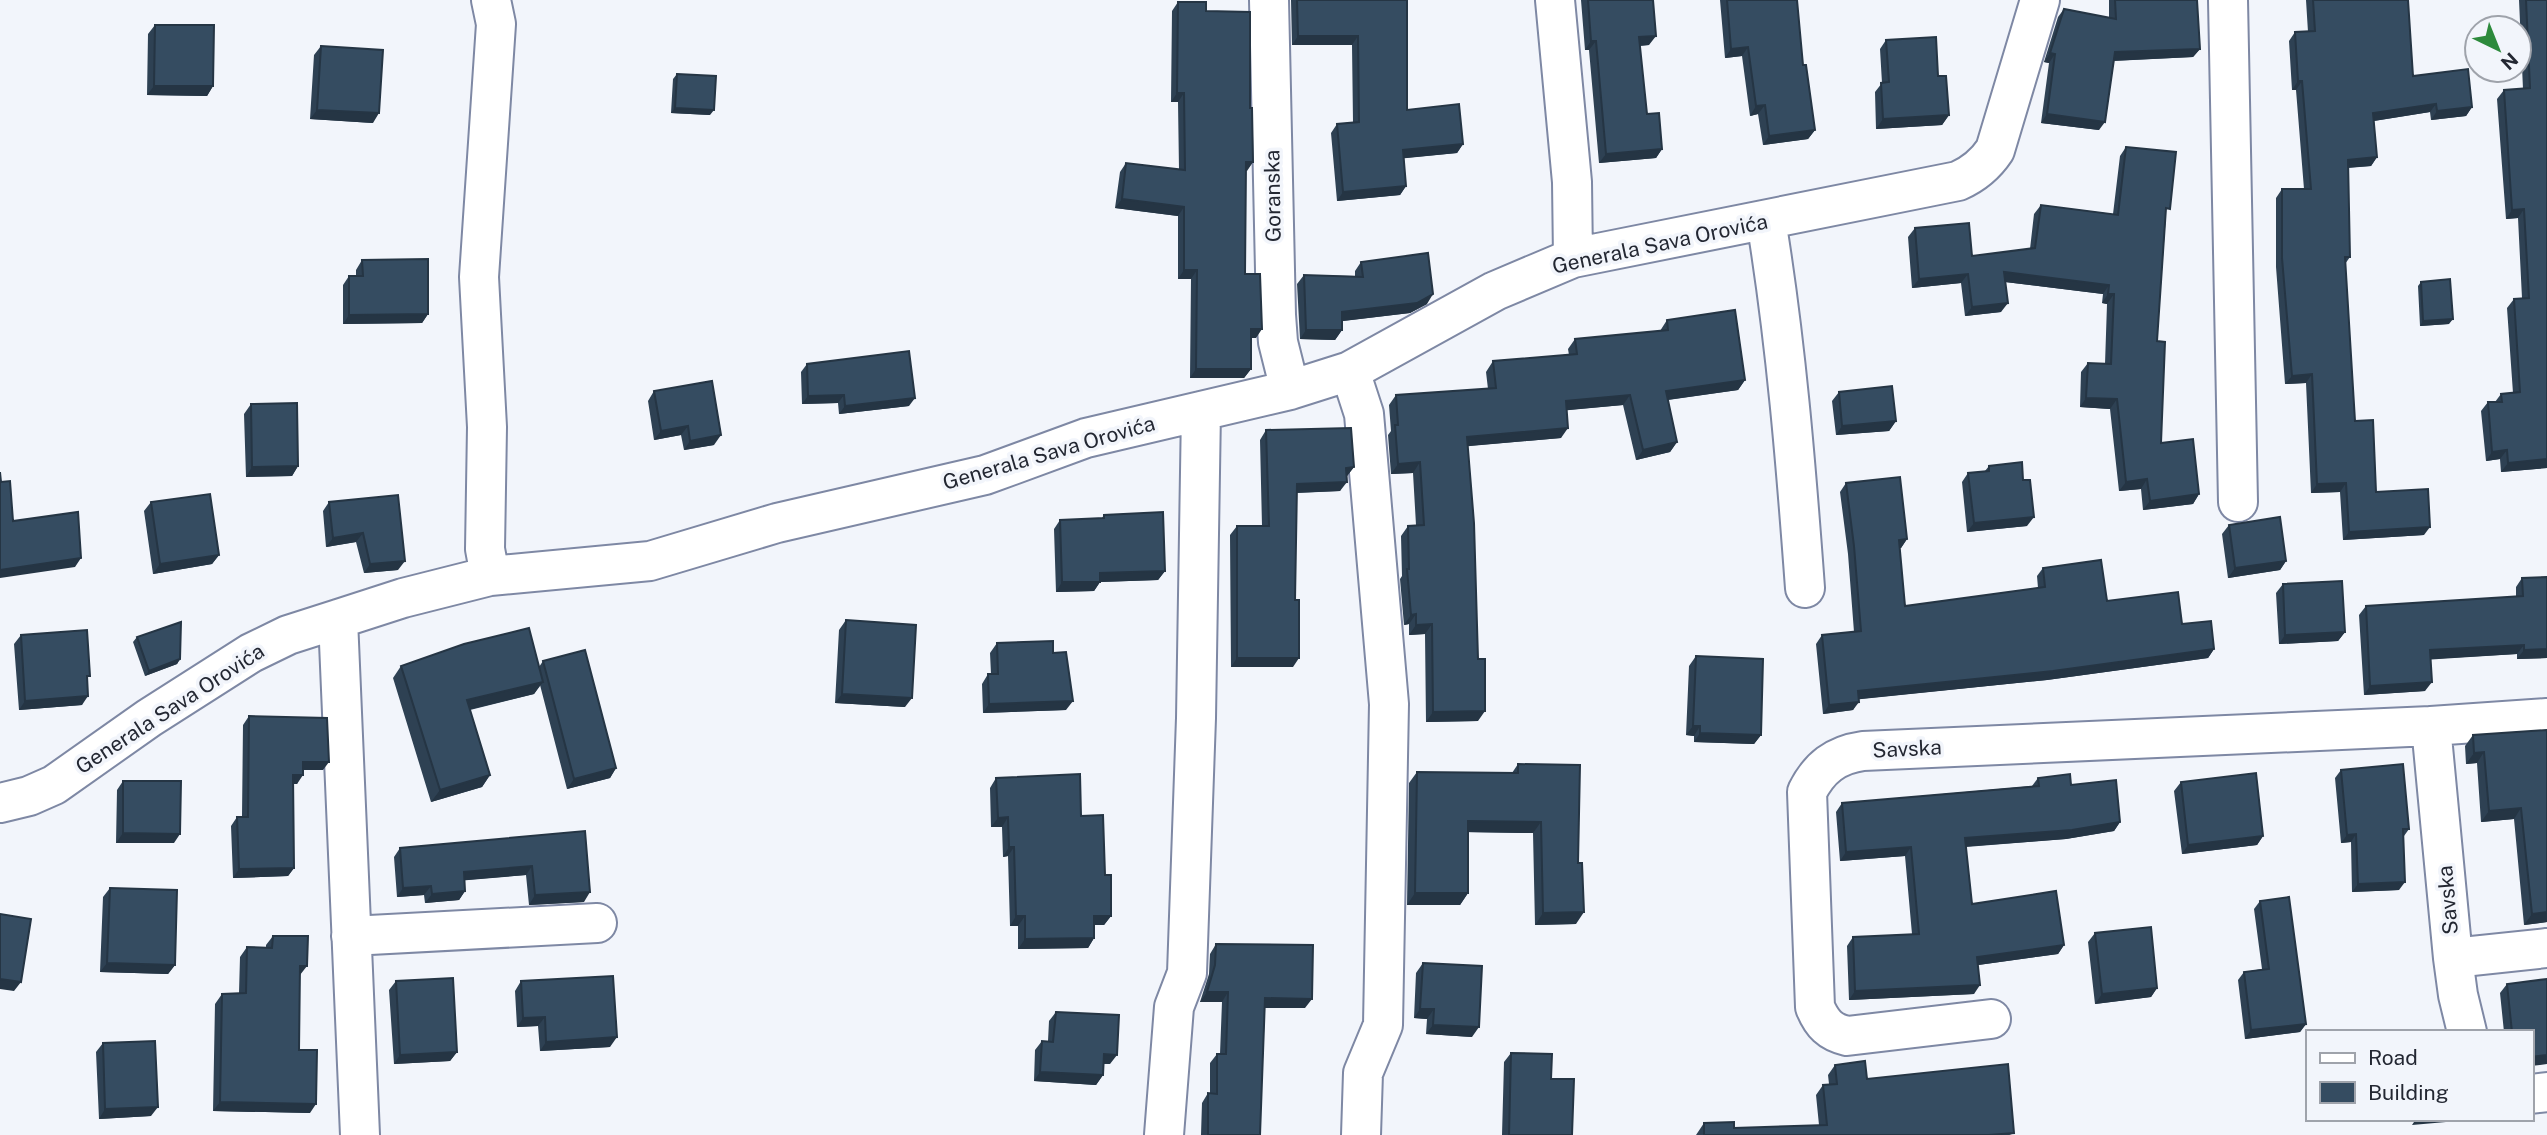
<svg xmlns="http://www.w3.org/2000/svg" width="2547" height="1135" viewBox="0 0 2547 1135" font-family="'Public Sans',sans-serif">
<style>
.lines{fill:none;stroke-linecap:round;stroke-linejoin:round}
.minor-casing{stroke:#7e88a4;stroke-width:42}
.minor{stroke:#fff;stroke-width:38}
.wall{fill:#2e4153}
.shaded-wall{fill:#253544}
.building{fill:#354c61;stroke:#253544;stroke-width:2}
.labels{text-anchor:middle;stroke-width:7;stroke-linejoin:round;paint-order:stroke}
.street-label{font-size:21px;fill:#232732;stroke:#f2f5fb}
</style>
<rect width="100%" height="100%" fill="#f2f5fb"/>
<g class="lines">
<defs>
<path id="minor" d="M1269,0L1276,315L1278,342L1290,390
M1555,0L1572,182L1573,258
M2228,0L2238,502
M1766,220C1786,342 1796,465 1805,588
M1350,371L1364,414L1389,704L1383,1025L1363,1073L1361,1135
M490,576L485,549L487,427L479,277L496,24L491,0
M338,619L360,1135
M2431,726L2453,958L2458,995L2467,1032
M0,803L29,796L54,785L149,718L251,653L288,635L338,619L403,598L490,576L650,561L777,523L985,475L1086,438L1290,390L1350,371L1495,291L1573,258L1958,181C1974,174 1985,165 1995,150L2040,0
M351,936L597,923
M2453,958L2547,948
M1991,1019L1847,1036C1830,1032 1822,1024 1815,1007L1807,792C1819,768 1835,755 1863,751L2431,726L2547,718
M2531,1094L2547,1092
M1164,1135L1174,1007L1187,973L1196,718L1201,411"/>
</defs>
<use href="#minor" class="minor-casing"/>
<use href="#minor" class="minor"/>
</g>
<path class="wall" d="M1291,0H1407V110L1463,144L1457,153L1404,158L1406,186L1400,195L1337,201L1331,133L1337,124L1353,122L1352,45H1292Z
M1581,0H1653L1649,45L1640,46L1647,114L1662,149L1656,158L1599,163L1589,50H1585Z
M1720,0H1797L1803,65L1815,130L1808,139L1763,145L1758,114L1750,116L1742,56L1725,58Z
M2109,0H2197L2200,49L2193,57L2113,61L2099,130L2041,123L2049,63L2044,62L2058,17L2064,9L2109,18Z
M2306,0H2408L2413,76L2472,107L2466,116L2431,120L2430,112L2374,121L2377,157L2371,166L2348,168L2350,257L2345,264L2355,421L2376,492L2424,535L2343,540L2340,492L2311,493L2306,383L2285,384L2276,267V198L2282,189H2304L2296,90H2292L2289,41L2295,32H2308Z
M2519,0H2547V468L2501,472L2500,459L2486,461L2481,411L2488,402H2495L2501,394L2513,393L2507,308L2514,299L2522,298L2518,218L2506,219L2497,99L2504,90L2523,89Z
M1178,2L1206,11L1250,108L1253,162L1246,171L1245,274L1256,338H1251V369L1244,378H1190L1191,279H1178V216L1115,208L1120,172L1126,163L1179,170L1178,102H1171L1172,11Z
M155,25L213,86L207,96L147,95L148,34Z
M1886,40L1949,115L1942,125L1876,129L1875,92L1882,83L1880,49Z
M321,46L373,123L310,119L314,55Z
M677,74L710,115L671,113L673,79Z
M2126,147L2166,215L2157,341L2161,443L2199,494L2193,504L2143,510L2141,489L2119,491L2110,409L2080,407L2081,372L2088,363L2105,364L2107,304L2102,303L2103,294L2005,282L2001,312L1965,316L1961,283L1912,288L1908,237L1915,228L1972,256L2030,249L2034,214L2041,205L2113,214L2120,156Z
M362,260L428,314L422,323L343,324V285L349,276H356V270Z
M1361,262L1427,304L1410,313L1342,321V330L1335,340L1300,339L1297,284L1304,275L1355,276V271Z
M2421,282L2449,324L2420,326L2418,286Z
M1667,320L1745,380L1738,390L1668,400L1677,442L1670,452L1636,460L1623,405L1567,410L1561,438L1467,446L1478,721L1426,722L1425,634L1409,635V624L1404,625L1400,579L1402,576L1401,536L1408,526L1416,525L1413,473L1391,474L1388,435L1391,431L1389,405L1396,395L1488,389L1486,372L1493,361L1569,355L1568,349L1575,339L1660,331Z
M807,364L909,406L839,414L838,403L802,404L801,372Z
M654,391L714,445L684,450L681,435L654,440L648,401Z
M1839,392L1896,421L1889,431L1836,435L1832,401Z
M251,404L298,466L292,476L246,477L244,414Z
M1266,430L1354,467L1347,476L1340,491L1297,493L1293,667H1231L1230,535L1237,526H1262L1260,440Z
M1989,466L2027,526L1967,532L1962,482L1968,473L1985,471Z
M1846,483L1907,539L1901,548H1899L1905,606L2038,588L2037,576L2043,568L2107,601L2182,624L2214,649L2208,658L2047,680L1859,699L1853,710L1823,714L1816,644L1822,635L1854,632L1848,554L1840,492Z
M398,495V570L364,573L356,542L326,547L323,511L329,502Z
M151,502L219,555L212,564L153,574L144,511Z
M1104,515L1165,571L1158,580L1100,582L1094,591L1056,592L1054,529L1060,520L1102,518Z
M2229,525L2286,561L2280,570L2228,578L2222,534Z
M2522,578L2547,658L2517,659V654L2430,659L2425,691L2364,695L2359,615L2366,606L2516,597V587Z
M2283,584L2345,632L2338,641L2279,644L2276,593Z
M846,620L905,707L835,703L839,630Z
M21,635L87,680L82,705L19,710L14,644Z
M137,637L180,659L177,664L145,676L133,642Z
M997,643L1053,653L1066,710L983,713L982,684L988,674H991L990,653Z
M1696,656L1761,735L1754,744L1694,742V736L1686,735L1689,666Z
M543,661L616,768L610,778L567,789L540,685L534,694L470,710L490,775L482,787L431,802L393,678L401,666L539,667Z
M249,716L323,770H303L297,784H293L294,868L288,876L233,878L231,826L237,817H242L243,725Z
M2547,730V922L2524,925L2514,819L2481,822L2477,763L2466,764L2465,746L2473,735Z
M1518,764L1580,765L1576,924L1535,925L1533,833L1468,832V893L1460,905H1407L1409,783L1417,772L1512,773Z
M2341,770L2409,829L2404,836L2399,890L2352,892L2351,842L2341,843L2335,778Z
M996,778L1081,816L1105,875L1111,916L1104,925H1094V938L1088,948L1018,949V926H1010L1008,856L1003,857L1002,827H991L990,788Z
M2038,778L2071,785L2120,822L2114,831L2066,839L1966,847L1972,904L2064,945L2058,954L1978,965L1974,994L1849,1000L1847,946L1853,937L1912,934L1905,856L1840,861L1836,812L1842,803L2032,786Z
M123,781L174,843H116L117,790Z
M2181,782L2263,836L2257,845L2182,854L2174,791Z
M585,831L584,902L529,905L526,875L465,880V891L459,900L425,903L424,895L397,897L394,857L400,848Z
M110,888L175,965L168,974L100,972L103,897Z
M2260,901L2306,1024L2300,1032L2245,1039L2238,980L2244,972L2262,969L2254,909Z
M2095,933L2157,988L2151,997L2095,1004L2088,942Z
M273,936L300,975L299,1050L310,1113L213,1111L215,1004L222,994L239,993L240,957L247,947L266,948V945Z
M1216,944L1305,1008H1265L1260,1135H1201L1202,1103L1208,1093H1210V1063L1217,1054H1220L1222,1002H1200L1209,974L1210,954Z
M1423,963L1472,1037L1426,1034L1427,1019L1414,1018L1416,973Z
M396,981L457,1052L450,1061L394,1064L389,990Z
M521,981L610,1047L540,1051L538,1026L517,1027L515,991Z
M2507,984L2531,1032H2504L2500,993Z
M1056,1012L1110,1064H1104L1103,1075L1096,1085L1034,1081L1035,1050L1042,1041H1048L1049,1021Z
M103,1043L151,1116L99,1119L96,1052Z
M1511,1053L1551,1079L1572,1135H1502L1504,1062Z
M1835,1065L1867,1079L2012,1135H1696L1704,1123L1734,1128L1819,1125L1816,1095L1823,1085L1829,1084L1828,1075Z"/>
<path class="shaded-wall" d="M1298,36H1358L1352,45H1292Z
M1656,36L1649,45L1633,46L1639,37Z
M1591,41H1596L1589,50H1585Z
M1748,47L1742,56L1725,58L1731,49Z
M2200,49L2193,57L2109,61L2115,52Z
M2050,53L2055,54L2049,63L2044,62Z
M2298,81H2302L2296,90H2292Z
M154,86H213L207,96L147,95Z
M1177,93H1184L1178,102H1171Z
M2436,104L2430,112L2367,122L2373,113Z
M1765,105L1758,114L1750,116L1756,106Z
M2472,107L2466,116L2431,120L2437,111Z
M675,108L714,110L710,115L671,113Z
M317,110L379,113L373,123L310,119Z
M2047,114L2105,122L2099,130L2041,123Z
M1949,115L1942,125L1876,129L1883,119Z
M1815,130L1808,139L1763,145L1769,136Z
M1463,144L1457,153L1397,159L1403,150Z
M1662,149L1656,158L1599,163L1606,154Z
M2377,157L2371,166L2342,168L2348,160Z
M1246,162H1253L1247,171H1239Z
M1406,186L1400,195L1337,201L1343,192Z
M1122,199L1184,207L1178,216L1115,208Z
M2524,209L2518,218L2506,219L2512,210Z
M1184,270H1197L1191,279H1178Z
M2004,272L2109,285L2103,294L1997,281Z
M1968,274L1961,283L1912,288L1919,279Z
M1433,294L1427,304L1410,313L1335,322L1342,312Z
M2108,294H2114L2107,304L2102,303Z
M2008,303L2001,312L1965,316L1972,307Z
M428,314L422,323L343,324L349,315Z
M2453,319L2449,324L2420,326L2423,321Z
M1251,329H1262L1256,338H1244Z
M1306,330H1342L1335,340L1300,339Z
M1196,369H1251L1244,378H1190Z
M2312,374L2306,383L2285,384L2292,376Z
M1745,380L1738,390L1659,401L1666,391Z
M844,395L838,403L802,404L808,396Z
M1630,395L1623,405L1559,411L1566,401Z
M915,398L909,406L839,414L845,406Z
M2086,398L2117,399L2110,409L2080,407Z
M1896,421L1889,431L1836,435L1842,426Z
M688,426L681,435L654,440L661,431Z
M1568,428L1561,438L1459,447L1467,437Z
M721,435L714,445L684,450L690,441Z
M1677,442L1670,452L1636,460L1643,450Z
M2507,450L2500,459L2486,461L2492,452Z
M2547,459V468L2501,472L2508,463Z
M1420,462L1413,473L1391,474L1398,464Z
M298,466L292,476L246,477L252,467Z
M1354,467L1347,476L1340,477L1346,468Z
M2147,479L2141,489L2119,491L2126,482Z
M1347,482L1340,491L1290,493L1297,484Z
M2346,483L2340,492L2311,493L2317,484Z
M2199,494L2193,504L2143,510L2150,501Z
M2034,517L2027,526L1967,532L1974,523Z
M2430,527L2424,535L2343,540L2349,532Z
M363,533L356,542L326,547L333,538Z
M1907,539L1901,548L1892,549L1899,540Z
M219,555L212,564L153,574L160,564Z
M81,558L75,567L0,578V570Z
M405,561L398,570L364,573L370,564Z
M2286,561L2280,570L2228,578L2235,568Z
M1165,571L1158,580L1100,582L1094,591L1056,592L1062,582L1100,573Z
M1416,614L1409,624L1404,625L1411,615Z
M1432,624L1425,634L1409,635L1416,625Z
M2345,632L2338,641L2279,644L2285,635Z
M2524,645L2517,654L2423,660L2430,650Z
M2214,649L2208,658L2047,680L1852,700L1858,691Z
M2547,649V658L2517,659L2524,650Z
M1237,658H1299L1293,667H1231Z
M180,659L177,664L145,676L149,671Z
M543,682L534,694L459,712L467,700Z
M2432,682L2425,691L2364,695L2370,686Z
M842,694L912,698L905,707L835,703Z
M88,696L82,705L19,710L25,701Z
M1073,701L1066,710L983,713L989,704Z
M1859,702L1853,710L1823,714L1829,705Z
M1485,711L1478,721L1426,722L1433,712Z
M1693,726H1700L1694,736L1686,735Z
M1700,733L1761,735L1754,744L1694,742Z
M2484,752L2477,763L2466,764L2474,753Z
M303,762H329L323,770H297Z
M616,768L610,778L567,789L574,779Z
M293,775H303L297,784H287Z
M490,775L482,787L431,802L440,790Z
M2521,808L2514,819L2481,822L2489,811Z
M1008,817L1002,827H991L998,818Z
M1468,821L1541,822L1533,833L1460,832Z
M2120,822L2114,831L2066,839L1959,847L1965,838Z
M123,833L180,834L174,843H116Z
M2356,834L2351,842L2341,843L2347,835Z
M2263,836L2257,845L2182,854L2188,845Z
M1009,847H1014L1008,856L1003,857Z
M1911,847L1905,856L1840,861L1846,852Z
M532,866L526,875L457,881L464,872Z
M294,868L288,876L233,878L239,869Z
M2405,882L2399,890L2352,892L2358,884Z
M431,886L424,895L397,897L403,888Z
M465,891L459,900L425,903L432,894Z
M590,892L584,902L529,905L535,895Z
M1415,893H1468L1460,905H1407Z
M1584,912L1576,924L1535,925L1543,913Z
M2547,912V922L2524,925L2532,914Z
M1016,916H1025L1018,926H1010Z
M1094,916H1111L1104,925H1087Z
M1094,938L1088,948L1018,949L1025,939Z
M2064,945L2058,954L1971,966L1977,957Z
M107,963L175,965L168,974L100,972Z
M300,966H307L300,975Z
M0,979L21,982L14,991L0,989Z
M1980,985L1974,994L1849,1000L1855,991Z
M2157,988L2151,997L2095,1004L2102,994Z
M1207,992H1228L1222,1002H1200Z
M1265,998L1312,999L1305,1008H1259Z
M1420,1009H1434L1427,1019L1414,1018Z
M545,1017L538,1026L517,1027L523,1018Z
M2306,1024L2300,1032L2245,1039L2251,1030Z
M1433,1025L1479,1027L1472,1037L1426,1034Z
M617,1037L610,1047L540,1051L546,1042Z
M457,1052L450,1061L394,1064L400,1055Z
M1104,1054L1117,1055L1110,1064L1098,1063Z
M2547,1055V1064L2531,1066V1057Z
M1040,1072L1103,1075L1096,1085L1034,1081Z
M220,1102L316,1104L310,1113L213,1111Z
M158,1107L151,1116L99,1119L105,1109Z
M2416,1119H2448L2446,1122L2412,1125Z"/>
<path class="building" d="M1297,0H1407V110L1459,104L1463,144L1403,150L1406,186L1343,192L1337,124L1359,122L1358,36H1298Z
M1588,0H1653L1656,36L1639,37L1647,114L1659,113L1662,149L1606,154L1596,41H1591Z
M1727,0H1797L1803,65H1806L1815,130L1769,136L1765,105L1756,106L1748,47L1731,49Z
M2115,0H2197L2200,49L2115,52L2105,122L2047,114L2055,54L2050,53L2064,9L2116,19Z
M2313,0H2408L2413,76L2468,69L2472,107L2437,111L2436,104L2373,113L2377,157L2348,160L2350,257H2345L2355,421L2373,420L2376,492L2428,489L2430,527L2349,532L2346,483L2317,484L2312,374L2292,376L2282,258V189H2311L2302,81H2298L2295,32L2315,31Z
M2526,0H2547V459L2508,463L2507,450L2492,452L2488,402H2502L2501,394L2520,392L2514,299L2529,298L2524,209L2512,210L2504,90L2530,88Z
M1178,2H1206V11L1250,12V108H1252L1253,162H1246L1245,274H1260L1262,329H1251V369H1196L1197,270H1184V207L1122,199L1126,163L1185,170L1184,93H1177Z
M155,25H214L213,86H154Z
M1936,37L1938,76H1946L1949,115L1883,119L1881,83L1889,82L1886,40Z
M321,46L383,50L379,113L317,110Z
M677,74L716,76L714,110L675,108Z
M2126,147L2176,152L2170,209L2166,208L2157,341L2165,342L2161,443L2193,439L2199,494L2150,501L2147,479L2126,482L2117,399L2086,398L2088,363L2111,364L2114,294H2108L2109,285L2004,272L2008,303L1972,307L1968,274L1919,279L1915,228L1969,223L1972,256L2035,248L2041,205L2118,215Z
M1428,253L1433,294L1417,303L1342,312V330H1306L1304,275L1363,277L1361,262Z
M428,259V314L349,315V276H363L362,260Z
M2450,279L2453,319L2423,321L2421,282Z
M1735,310L1745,380L1666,391L1677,442L1643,450L1630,395L1566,401L1568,428L1467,437L1474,523L1478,659H1485V711L1433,712L1432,624L1416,625V614L1411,615L1407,569H1409L1408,526L1424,525L1420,462L1398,464L1395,425H1398L1396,395L1496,388L1493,361L1577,354L1575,339L1668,330L1667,320Z
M909,351L915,398L845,406L844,395L808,396L807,364Z
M712,381L721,435L690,441L688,426L661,431L654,391Z
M1892,386L1896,421L1842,426L1839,392Z
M297,403L298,466L252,467L251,404Z
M1351,428L1354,467L1346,468L1347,482L1297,484L1295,600H1299V658H1237V526H1269L1266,430Z
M2022,462L2023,480H2030L2034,517L1974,523L1968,473L1989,471V466Z
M0,472L1,482L10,481L13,521L78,512L81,558L0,570Z
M1900,477L1907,539L1899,540L1905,606L2045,587L2043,568L2101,560L2107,601L2178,592L2182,624L2211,621L2214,649L2053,671L1858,691L1859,702L1829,705L1822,635L1861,631L1854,546L1846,483Z
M210,494L219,555L160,564L151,502Z
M398,495L405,561L370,564L363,533L333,538L329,502Z
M1163,512L1165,571L1100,573V582H1062L1060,520L1104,518V515Z
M2280,517L2286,561L2235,568L2229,525Z
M2547,577V649L2524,650V645L2430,650L2432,682L2370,686L2366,606L2523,596L2522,578Z
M2342,581L2345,632L2285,635L2283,584Z
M846,620L916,625L912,698L842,694Z
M181,622L180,659L149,671L137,637Z
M529,628L543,682L467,700L490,775L440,790L401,666L464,644Z
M87,630L90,676H87L88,696L25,701L21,635Z
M1053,641V653L1066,652L1073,701L989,704L988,674H998L997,643Z
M585,650L616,768L574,779L543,661Z
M1696,656L1763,659L1761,735L1700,733V726H1693Z
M249,716L327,718L329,762H303V775H293L294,868L239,869L237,817H248Z
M2547,730V912L2532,914L2521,808L2489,811L2484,752L2474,753L2473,735Z
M1518,764L1580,765L1578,863H1582L1584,912L1543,913L1541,822L1468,821V893H1415L1417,772L1518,773Z
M2403,764L2409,829H2403L2405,882L2358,884L2356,834L2347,835L2341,770Z
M2256,773L2263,836L2188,845L2181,782Z
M1080,774L1081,816L1103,815L1105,875H1111V916H1094V938L1025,939V916H1016L1014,847H1009L1008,817L998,818L996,778Z
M2070,774L2071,785L2116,780L2120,822L2072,830L1965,838L1972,904L2056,891L2064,945L1977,957L1980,985L1855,991L1853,937L1919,934L1911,847L1846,852L1842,803L2039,786L2038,778Z
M123,781H181L180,834L123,833Z
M585,831L590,892L535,895L532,866L464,872L465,891L432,894L431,886L403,888L400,848Z
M110,888L177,890L175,965L107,963Z
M2289,897L2306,1024L2251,1030L2244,972L2269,969L2260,901Z
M0,914L31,919L21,982L0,979Z
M2151,927L2157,988L2102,994L2095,933Z
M273,936H308L307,966H300L299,1050H317L316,1104L220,1102L222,994L246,993L247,947L272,948Z
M1216,944L1313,945L1312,999L1265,998L1260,1135H1208V1093L1217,1094V1054H1226L1228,992H1207L1215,965Z
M1423,963L1482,966L1479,1027L1433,1025L1434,1009H1420Z
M613,976L617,1037L546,1042L545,1017L523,1018L521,981Z
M453,978L457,1052L400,1055L396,981Z
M2547,979V1055L2531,1057V1032H2512L2507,984Z
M1056,1012L1119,1015L1117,1055L1104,1054L1103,1075L1040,1072L1042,1041L1053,1042Z
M155,1041L158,1107L105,1109L103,1043Z
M1511,1053L1552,1054L1551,1079H1574L1572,1135H1509Z
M1865,1061L1867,1079L2008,1064L2014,1133L1989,1135H1704V1123L1734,1122V1128L1827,1125L1823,1085L1837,1084L1835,1065Z"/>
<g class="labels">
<g class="street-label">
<text transform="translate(1273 196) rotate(-91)" y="7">Goranska</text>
<text transform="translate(1660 244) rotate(-12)" y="7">Generala Sava Orovića</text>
<text transform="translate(1049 453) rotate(-16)" y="7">Generala Sava Orovića</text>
<text transform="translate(170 709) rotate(-33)" y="7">Generala Sava Orovića</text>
<text transform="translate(1907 749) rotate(-3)" y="7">Savska</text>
<text transform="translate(2448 900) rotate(-95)" y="7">Savska</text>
</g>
</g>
<rect x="2306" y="1030" width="228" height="91" fill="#f2f5fb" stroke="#9fa3ab" stroke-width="2"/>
<rect x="2320" y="1053" width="35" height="10" fill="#ffffff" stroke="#9fa3ab" stroke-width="2"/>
<text x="2368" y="1065" font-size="21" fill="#232732">Road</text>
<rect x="2320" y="1082" width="35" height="21" fill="#354c61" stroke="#9fa3ab" stroke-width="2"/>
<text x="2368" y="1100" font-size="21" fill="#232732">Building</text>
<g transform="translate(2498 49) rotate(137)"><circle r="33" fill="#f2f5fb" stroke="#9fa3ab" stroke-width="2"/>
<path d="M0-5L12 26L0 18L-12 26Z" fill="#2d8a3c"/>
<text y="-10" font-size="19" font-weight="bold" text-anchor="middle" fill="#232732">N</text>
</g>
</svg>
